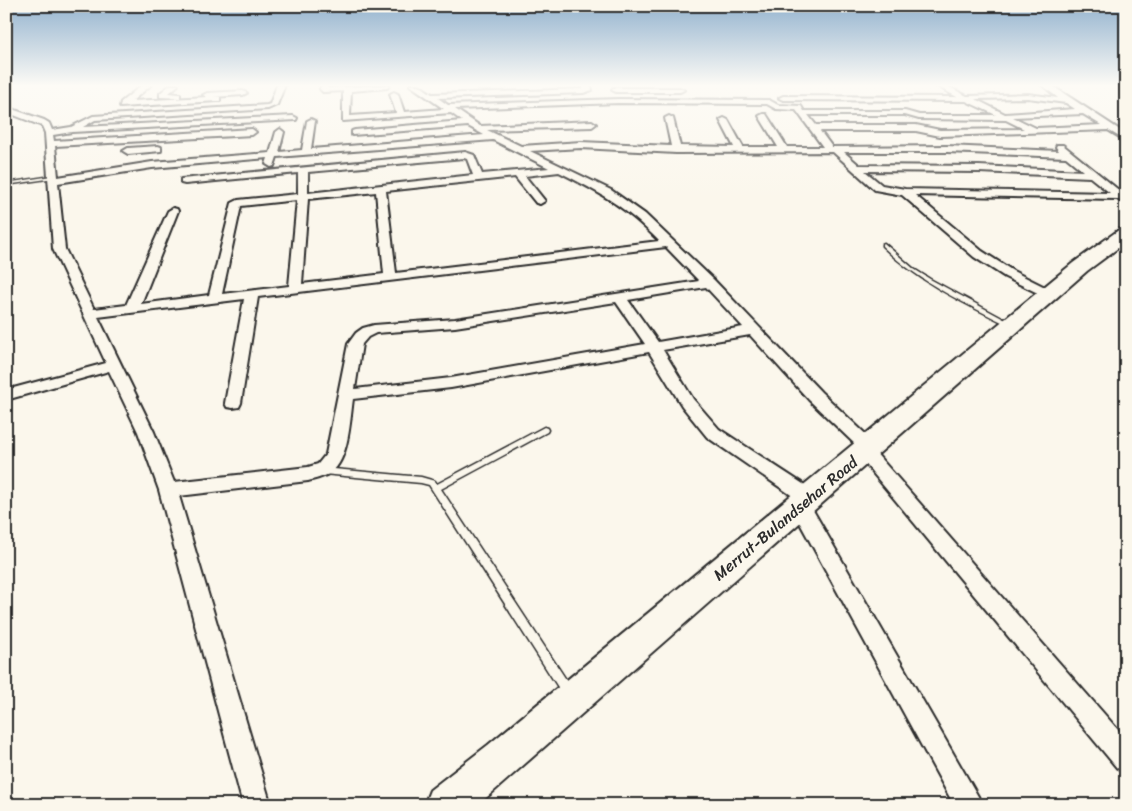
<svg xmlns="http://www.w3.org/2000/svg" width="1132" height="811" viewBox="0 0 1132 811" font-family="Sriracha,sans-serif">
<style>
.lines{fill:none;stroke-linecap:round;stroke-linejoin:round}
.lane-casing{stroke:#2b2b2b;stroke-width:3}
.street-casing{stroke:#2b2b2b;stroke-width:4}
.primary-casing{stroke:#2b2b2b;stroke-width:4}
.lane{fill:#fbf7ec;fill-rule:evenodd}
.street{fill:#fbf7ec;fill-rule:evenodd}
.primary{fill:#fbf7ec;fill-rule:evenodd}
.labels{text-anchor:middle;stroke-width:5;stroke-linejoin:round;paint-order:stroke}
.street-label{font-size:16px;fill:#2b2b2b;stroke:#fbf7ec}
</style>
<rect width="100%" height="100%" fill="#fbf7ec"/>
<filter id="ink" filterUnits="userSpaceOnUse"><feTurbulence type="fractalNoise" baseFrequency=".02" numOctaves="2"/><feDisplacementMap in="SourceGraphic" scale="10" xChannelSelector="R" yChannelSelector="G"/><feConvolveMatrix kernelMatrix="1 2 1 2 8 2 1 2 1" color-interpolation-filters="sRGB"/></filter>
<g filter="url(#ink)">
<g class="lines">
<defs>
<path id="lane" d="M52,176L54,177V178L6,185V183Z
M884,243L914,269L930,279L1015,325L1014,326H1010C964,303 920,283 882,246V244Z
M544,427L547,428L548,430L547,432L441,489L571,687L573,691L571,695L567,696L563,695L429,485L421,483L323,474L320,473L319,471L320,469L323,468L421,477L435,481L437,484Z"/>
<path id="street" d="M142,85H151L132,101L207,97L203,95L207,93L243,91L247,93L243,95L213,97H220V101H217L120,107L121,102Z
M170,85H178L169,93L180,94V98L160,97V93Z
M277,85H285L277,105L268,109L95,120L83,127L293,116L297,118L296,120L72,132L53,135L54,141L252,129L256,132L252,135L55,146L58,177L152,162L270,153L276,132L280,129L284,132L279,152L302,150L307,121L311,119L315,121L311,149L484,135L468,126L352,135V131L355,130L462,121L451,113L343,121V91L323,92L320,89L321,85H329L328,88L390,85L387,88L351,91L350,116L396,113L390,94L394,92L398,94L404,112L444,109L410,85H419L432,94L583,89V85H591L592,90L583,93L438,98L448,105L618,99L769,100L778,105L801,106L804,111H905L919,115H996L966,101L783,100L779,98L783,96L957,97L935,85H945L967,96L1028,94L1058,98L1042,85H1051L1126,134V141L1108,130L940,136L916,131H820L832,147L947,146L1059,151L1056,147L1057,145H1063L1126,196V204L1117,199L915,195L982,251L1013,271L1053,291L1055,294L1048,298L1005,277L974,257L902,195L875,190L833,152L676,153L581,148L530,151L611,190L645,214L714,280L821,392L875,443L878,447L874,451L1126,739V772L1117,768L858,455L855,451L858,447L809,400L750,335L663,350L693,399L719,429L817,493L819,498L817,503L810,505L983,805H954L790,505L793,500L797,499L707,437L682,406L649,352L451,388L353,399C350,419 349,461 330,473C324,477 315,479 308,481L179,496L271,805H243L159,490L138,432L109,371L6,400V390L106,363L53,249L45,133L42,126L6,112V107L44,120L49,123L52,130L71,127L93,116L267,105L270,104ZM1028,98L1066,103L1075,109L1005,114L975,99ZM618,103L767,104L776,109L796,110L823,147H787L766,114H763L759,116L778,147H743L728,120L724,118L720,120L734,147L680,146L673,118L669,116L665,118L671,146L581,142L521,146L487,130L592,127L596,124L592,121L480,126L455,109ZM1083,114L1101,125L1036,128L1013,117ZM808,115H905L919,119L1006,120L1024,129L940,130L916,125H816ZM493,140L549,168L482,174L474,155L465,152L181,179V183L185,184L298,173V194L238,200L232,203L209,295L141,304L178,211L177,209L173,208L168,211L126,305L94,309L65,249L58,183L152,168L268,158L266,164L271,167L274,166L277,157ZM844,152H947L1066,157L1083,171L979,166L859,165ZM464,158L467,159L473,175L308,193V172ZM865,171L979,172L1090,177L1110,193L905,189L882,185ZM559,172C601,193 626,207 659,241L396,273L386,191L515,177L536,203L540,204L545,201L525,176ZM376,192L384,274L302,284L308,199ZM297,200L289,286L222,294L241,206ZM666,247L699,281L455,319L374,325L363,328L356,333L348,344L326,454L318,464L308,467L174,482L154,432L98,317L244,299L225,403L227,407L233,408L239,407L241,403L258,297ZM706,287L743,327L658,342L628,300ZM616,302L645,344L451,378L355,389L362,344L368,337L376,333L455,327Z
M613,88H680L684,90L680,92H616L612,90Z
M158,146L161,147V151L128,154L123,151L128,148Z"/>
<path id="primary" d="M1126,228V242L1087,271L478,805H424L430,790L488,745L1073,263L1120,229Z"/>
</defs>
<use href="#lane" class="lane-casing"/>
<use href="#street" class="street-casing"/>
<use href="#primary" class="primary-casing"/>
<use href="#lane" class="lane"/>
<use href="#street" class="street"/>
<use href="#primary" class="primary"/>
</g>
</g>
<linearGradient id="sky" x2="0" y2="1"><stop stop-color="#92b2ce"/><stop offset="0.43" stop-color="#fdfbf6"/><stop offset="1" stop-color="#fdfbf6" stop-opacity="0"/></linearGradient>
<rect width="1132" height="199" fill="url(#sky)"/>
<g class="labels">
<g class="street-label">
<text transform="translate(785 518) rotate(-40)" y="6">Merrut-Bulandsehar Road</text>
</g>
</g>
<rect width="1132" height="811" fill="none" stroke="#fbf7ec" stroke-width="25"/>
<rect x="12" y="12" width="1107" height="786" fill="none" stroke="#2b2b2b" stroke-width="2" filter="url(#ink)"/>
</svg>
